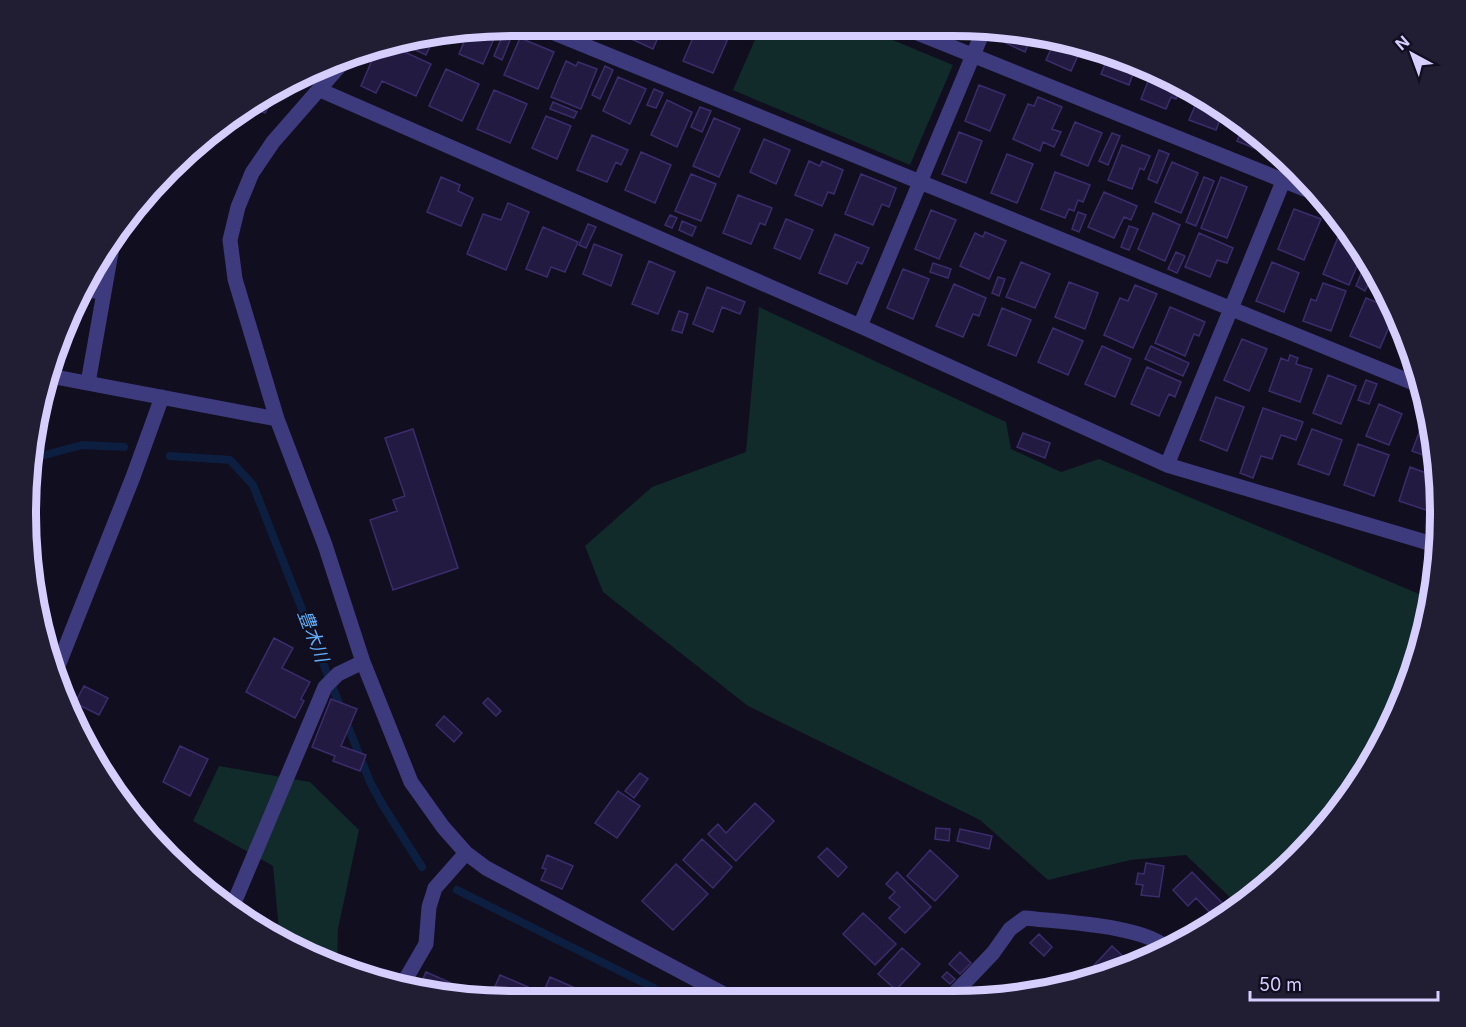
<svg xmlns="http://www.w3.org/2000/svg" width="1466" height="1027" viewBox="0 0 1466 1027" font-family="Inter,'Noto Sans JP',sans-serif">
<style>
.green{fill:#112a2a}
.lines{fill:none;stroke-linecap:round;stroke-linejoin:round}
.stream{stroke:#0d1f40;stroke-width:8}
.building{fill:#231a41;stroke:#3b2d6c;stroke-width:1.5}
.minor{stroke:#3e3a7e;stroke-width:15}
.labels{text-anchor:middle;stroke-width:4.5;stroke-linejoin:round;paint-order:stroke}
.water-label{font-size:18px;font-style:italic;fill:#60affa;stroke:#110e20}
.rim{fill:none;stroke:#d5cefe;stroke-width:8}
</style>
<rect width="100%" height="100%" fill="#110e20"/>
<path class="green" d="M761,26H859L953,65L910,165L733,90Z
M759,307L1006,422L1011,449L1061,472L1099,459L1431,599L1424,639L1390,729L1340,810L1275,880L1238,905L1186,855L1130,860L1048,880L980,820L748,706L603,592L585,546L652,487L746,452Z
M219,766L310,782L359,830L338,929L337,966L298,951L280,940L273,866L193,821Z"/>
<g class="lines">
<path class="stream" d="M170,456L230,460L253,485L370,782L382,804L422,867
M30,459L82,445L124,447
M457,890L654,988"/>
</g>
<path class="building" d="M629,26H663L653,49L625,36Z
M698,26H710L730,34L713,73L683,61Z
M499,27L483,64L459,54L468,32Z
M505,30L513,33L502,60L494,56Z
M1003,31L1033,33L1025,52L999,40Z
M435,36L426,55L398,42V41Z
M520,38L554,52L538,89L504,75Z
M1056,38L1093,52L1092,54L1081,49L1071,71L1046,60Z
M385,43L431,64L416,96L382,81L376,93L361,86L378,46Z
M1108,57L1135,68L1129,85L1101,74Z
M566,61L576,66L578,62L597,69L581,109L551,97Z
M605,66L613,70L600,99L592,95Z
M446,69L479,84L462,121L429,106Z
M1151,74L1189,88L1188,91L1180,88L1176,99L1171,97L1166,109L1141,99Z
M618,77L646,89L630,124L603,111Z
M979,85L1005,95L990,131L965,121Z
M654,89L663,93L656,108L647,105Z
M494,90L527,104L510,143L477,129Z
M1200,94L1223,112L1216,130L1189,120Z
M1038,97L1062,107L1052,129L1061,132L1054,147L1043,142L1040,151L1013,139L1028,104L1034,106Z
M263,98L271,102L265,113L248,105Z
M667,100L692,112L677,147L651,135Z
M553,102L577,112L574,118L550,109Z
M700,107L711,111L702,132L691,127Z
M546,116L571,126L557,159L532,148Z
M714,118L740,129L719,177L693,166Z
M1075,122L1102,133L1088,166L1061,155Z
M1242,129L1265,147L1263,152L1237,141Z
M959,132L982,141L966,183L942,174Z
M1112,133L1120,136L1108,165L1099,161Z
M592,135L628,150L621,165L616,162L607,182L577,170Z
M764,139L790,150L776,184L750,172Z
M1122,145L1150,156L1144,170L1140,168L1132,189L1108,180Z
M1159,150L1169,154L1157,183L1148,179Z
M641,152L671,165L655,203L625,190Z
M1007,154L1033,164L1017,203L991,193Z
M809,161L820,166L822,161L843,170L834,194L828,192L822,206L795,195Z
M1172,162L1198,173L1181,213L1155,202Z
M1055,172L1090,185L1083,202L1078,200L1074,211L1069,209L1065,218L1041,209Z
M691,174L716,184L701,221L675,211Z
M861,174L896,188L889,207L882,204L873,225L845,214Z
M441,177L460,185L458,191L473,198L461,226L427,212Z
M1204,177L1214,181L1196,226L1186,222Z
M1221,177L1247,187L1227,238L1201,228Z
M1104,192L1137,206L1131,220L1124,217L1114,238L1088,227Z
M738,195L772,208L765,225L760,223L751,244L723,233Z
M508,203L529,212L506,270L467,254L483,214L501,220Z
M1294,209L1321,219L1304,260L1278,249Z
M931,210L956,220L939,259L915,249Z
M1078,212L1086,215L1079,232L1072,229Z
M1153,213L1180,225L1165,261L1138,249Z
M670,215L677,218L672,228L665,225Z
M786,219L813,230L800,259L774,248Z
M682,221L696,227L692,236L679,230Z
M588,224L596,227L586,248L579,245Z
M1129,226L1138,229L1129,250L1121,247Z
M543,227L578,242L565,272L551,267L547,277L526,269Z
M985,232L1006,241L989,279L960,266L975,233L983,237Z
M1199,233L1233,248L1227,263L1217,260L1210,277L1185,267Z
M835,234L869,248L862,264L857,262L847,284L819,273Z
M1339,235L1355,241L1363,252L1349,285L1323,274Z
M594,244L622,255L611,286L583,274Z
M1176,252L1185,256L1177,273L1168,269Z
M1367,259L1375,269L1365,291L1356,286Z
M649,261L675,272L658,314L632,304Z
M1021,262L1050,274L1035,308L1006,297Z
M1272,262L1299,273L1284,312L1256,301Z
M933,263L951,269L948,278L930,272Z
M903,269L929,279L913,319L887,308Z
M998,277L1005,279L999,296L992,293Z
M1069,282L1098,293L1085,329L1055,317Z
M1323,283L1346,291L1331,331L1303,321L1311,299L1316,301Z
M954,284L986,298L979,316L973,314L963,337L936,326Z
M1135,285L1157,294L1133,348L1104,335L1120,298L1128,301Z
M707,287L745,302L740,314L722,307L713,332L693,324Z
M1366,298L1393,309L1395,313L1380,348L1350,336Z
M1170,307L1205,322L1199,336L1194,334L1185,356L1155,343Z
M1002,308L1031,320L1016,356L988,345Z
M679,311L688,314L682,333L672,330Z
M1053,328L1083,341L1068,375L1038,362Z
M1242,339L1267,349L1249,391L1224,380Z
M1408,341L1414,356L1416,362L1401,356Z
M1102,346L1131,359L1115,397L1085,384Z
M1151,346L1189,363L1183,376L1145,359Z
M1290,355L1298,358L1296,364L1312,369L1300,402L1269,391L1281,358L1288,361Z
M1147,367L1181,382L1175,397L1169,394L1159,416L1131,404Z
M1328,375L1356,386L1341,424L1313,413Z
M1366,380L1377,384L1369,404L1358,400Z
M1216,397L1244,407L1227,451L1200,440Z
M1379,404L1402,414L1389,445L1366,436Z
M1263,408L1303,422L1296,440L1281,435L1272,459L1261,456L1253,478L1240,473Z
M1427,412L1436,449L1437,460L1412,451Z
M413,429L458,568L393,590L370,520L397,511L393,500L405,496L385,438Z
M1312,429L1342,440L1329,475L1298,464Z
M1023,433L1050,443L1045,458L1017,447Z
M1358,444L1389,455L1374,496L1344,485Z
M1410,467L1437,477L1426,510L1399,501Z
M274,638L293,648L282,668L310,682L301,699L304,701L295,718L246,692Z
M84,686L108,698L99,715L75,703Z
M488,698L501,711L496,716L483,703Z
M331,699L357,709L341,746L366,755L360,771L333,761L335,756L312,747Z
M444,716L462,733L454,742L436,725Z
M180,746L208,759L190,796L163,782Z
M640,773L648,779L634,798L625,791Z
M618,791L640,806L617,838L595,823Z
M755,803L774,821L736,861L708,834L718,824L726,833Z
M936,828L950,829L949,841L935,839Z
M960,829L992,836L989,849L957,841Z
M702,839L732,867L713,888L683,860Z
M827,848L847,867L838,877L818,857Z
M930,850L958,876L935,901L907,876Z
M547,855L573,866L562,889L541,880L546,869L542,868Z
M1146,863L1164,866L1159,897L1141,895L1143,885L1136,884L1138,873L1144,874Z
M676,864L708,894L673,930L642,901Z
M897,872L931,907L905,933L889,918L900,907L889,898L895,892L886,884Z
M1192,872L1229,910L1216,919L1196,898L1188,906L1173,890Z
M863,913L896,944L875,965L843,934Z
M1039,934L1052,947L1044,956L1030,943Z
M1112,946L1130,963L1083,977Z
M902,948L920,964L896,990L878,974Z
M960,952L971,963L960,974L949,964Z
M370,971L384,978L382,983L367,977Z
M426,972L489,1000L500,975L528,987L522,1000H482L418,990Z
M947,972L955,979L950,984L942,977Z
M550,977L596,997L595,1000H540Z"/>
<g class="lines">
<path class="minor" d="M537,26L1421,386
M900,26L1322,196
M343,62L273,142L252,173L238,207L230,240L235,279L277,419L325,545L363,662L411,782L443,827L466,853L486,868L733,999
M320,90L860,326L1167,465L1439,546
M86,290L104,292
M860,326L984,29
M50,376L277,419
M88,383L112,247
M1167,465L1289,167
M56,671L133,477L162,397
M231,910L325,687L338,674L363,662
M401,987L426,944L429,907L435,888L466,853
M950,998L993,953L1010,929L1025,918C1060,922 1147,925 1169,950"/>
</g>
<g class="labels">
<g class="water-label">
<text transform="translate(313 636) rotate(69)" y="6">豊木川</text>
</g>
</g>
<path d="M0 0H1466V1027H0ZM513 36H953A477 477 0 0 1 1430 513V514A477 477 0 0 1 953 991H513A477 477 0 0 1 36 514V513A477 477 0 0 1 513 36Z" fill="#211d32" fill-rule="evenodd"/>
<path class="rim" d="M513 36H953A477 477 0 0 1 1430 513V514A477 477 0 0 1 953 991H513A477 477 0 0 1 36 514V513A477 477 0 0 1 513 36Z"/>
<g transform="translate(1412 54) rotate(319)" stroke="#110e20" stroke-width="4.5" paint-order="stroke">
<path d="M0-4.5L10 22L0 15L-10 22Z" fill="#d5cefe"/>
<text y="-9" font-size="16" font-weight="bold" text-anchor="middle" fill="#d5cefe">N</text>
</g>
<path d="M1250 991v9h188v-9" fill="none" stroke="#d5cefe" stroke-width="3"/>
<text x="1259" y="991" font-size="18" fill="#d5cefe" stroke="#110e20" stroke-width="4.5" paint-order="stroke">50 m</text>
</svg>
